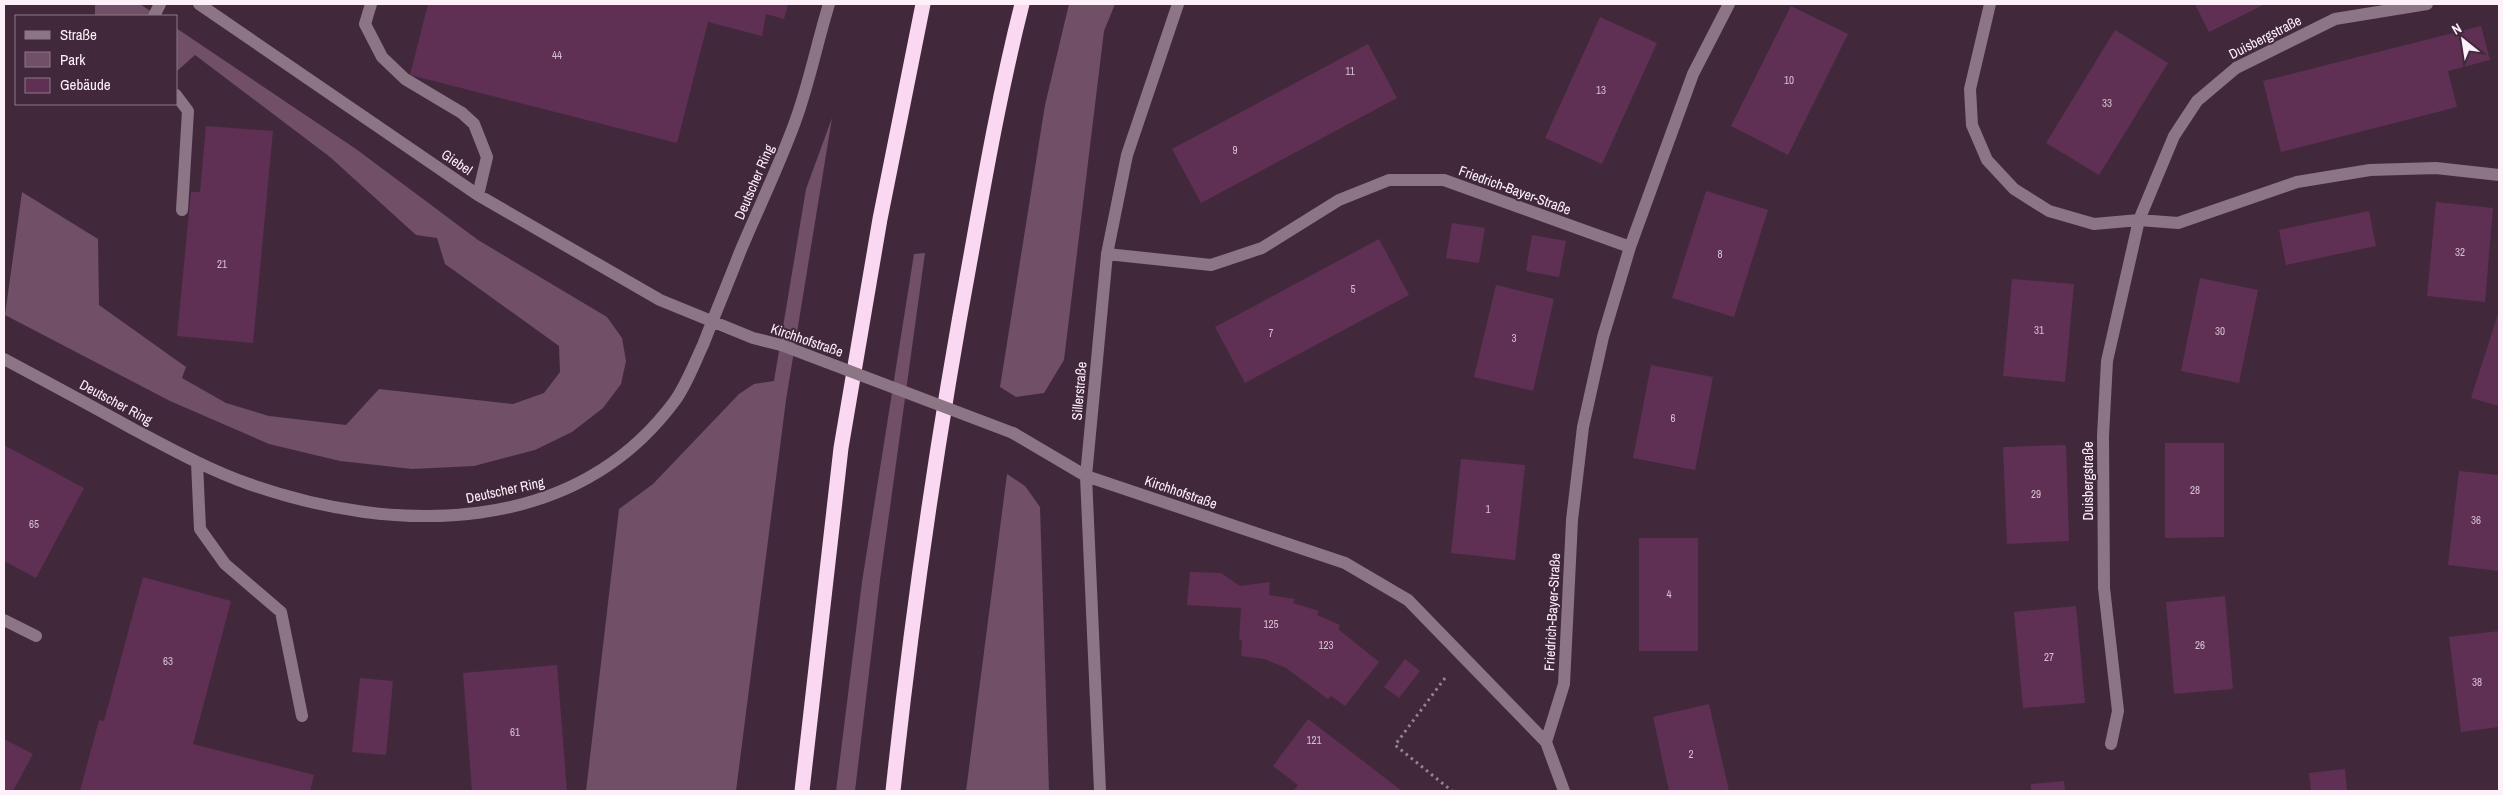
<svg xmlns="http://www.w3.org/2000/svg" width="2503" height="795" viewBox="0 0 2503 795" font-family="'Archivo Narrow',sans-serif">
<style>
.green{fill:#704f67}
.building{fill:#5f3054}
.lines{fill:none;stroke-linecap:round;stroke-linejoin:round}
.path{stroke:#968391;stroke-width:3;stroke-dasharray:2.5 4;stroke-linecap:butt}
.minor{stroke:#8c7585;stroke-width:12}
.highway{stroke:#fbd8f1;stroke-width:15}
.minor-bridge{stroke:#8c7585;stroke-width:12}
.labels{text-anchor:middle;stroke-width:4;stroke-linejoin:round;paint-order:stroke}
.number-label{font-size:11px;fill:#d6c0d0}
.street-label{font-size:14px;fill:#fdf0f9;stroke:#41293b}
</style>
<rect width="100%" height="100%" fill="#41293b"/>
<path class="green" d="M95,4H140L158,16H95Z
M1069,4H1115L1104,31L1064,360L1044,393L1016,397L1000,387L1045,105Z
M176,28L356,149L478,240L607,317L622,338L626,361L621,384L603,408L572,432L535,450L474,466L412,469L340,461L269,444L170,401L5,315L22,192L98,239L99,305L186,367L182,378L226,403L269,416L346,425L379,389L513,404L544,393L560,372L559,346L445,264L437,238L416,235L330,157L195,55L176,72Z
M832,118L786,400L736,791H586L619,509L653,484L739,394L754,384L774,381L806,189Z
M925,253L880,580L855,791H836L862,582L914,254Z
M1007,474L1025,486L1040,507L1049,791H966Z"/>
<path class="building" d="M428,4H788L784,19L766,14L762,36L708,22L677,143L410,75Z
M2195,4H2265L2209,32Z
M1791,6L1848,34L1788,155L1731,126Z
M1600,17L1657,43L1602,164L1545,138Z
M2481,26L2490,60L2448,71L2457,107L2281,152L2263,81Z
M2115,30L2168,63L2099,175L2046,143Z
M1368,44L1397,98L1201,203L1172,149Z
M206,126L273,131L253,343L177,336L191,192H200Z
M1706,191L1768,210L1734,317L1672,298Z
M2436,202L2493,208L2485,302L2427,296Z
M2369,211L2376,246L2286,265L2279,230Z
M1452,223L1485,228L1479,263L1446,258Z
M1532,235L1566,241L1559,277L1526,271Z
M1379,239L1409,295L1245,383L1215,327Z
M2200,278L2258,290L2239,383L2181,371Z
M2012,279L2074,284L2065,382L2003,376Z
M1496,285L1554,299L1533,391L1474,377Z
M2499,311V406L2471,398Z
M1651,365L1713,377L1695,470L1633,458Z
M2165,443H2224V537L2165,538Z
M4,445L84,488L36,578L4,561Z
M2066,445L2069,541L2007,544L2003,447Z
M1461,459L1525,465L1515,560L1451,553Z
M2459,471L2499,475V571L2448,565Z
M1639,538H1698V651H1639Z
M1190,572L1221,573L1240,586L1270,582L1269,595L1295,599L1293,603L1319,611L1317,615L1340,625L1338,629L1379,662L1345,706L1331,696L1328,699L1286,668L1264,659L1241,656L1242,640L1239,639L1241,608L1187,605Z
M143,577L231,601L193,744L314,775L310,791H80L99,720L104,721Z
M2225,596L2233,689L2174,694L2166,602Z
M2076,606L2085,703L2023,708L2014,612Z
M2499,631V727L2461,732L2449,637Z
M1405,659L1420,671L1399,698L1384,687Z
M557,665L567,791H472L463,673Z
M360,678L393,681L386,755L352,752Z
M1709,704L1729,791H1669L1653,717Z
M1308,719L1363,761L1402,791H1296L1294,790L1298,785L1273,766Z
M4,739L33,754L13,791H4Z
M2345,769L2347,791H2311L2309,773Z
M2064,781L2065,791H2031V784Z"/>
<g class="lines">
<path class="path" d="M1445,678L1395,745L1452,791"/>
<path class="minor" d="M199,4L478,195L660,300L753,338L781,345
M371,4L365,24L382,57L405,79L462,113L474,124L487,157L478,195
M1990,4L1970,89L1972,125L1987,160L2014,189L2049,211L2094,224L2139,220L2178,223L2297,182L2370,170L2436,168L2499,175
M154,16L160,4
M176,95L188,111L182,210
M1107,254L1211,265L1262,248L1339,200L1389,180H1444L1630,247
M4,359C47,382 90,405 133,429C171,449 209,470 249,484C395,535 573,537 674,402C686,386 694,364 703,345C715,314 728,283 740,252C758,209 779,166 795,122C809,84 817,43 829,4
M1013,433L1086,476L1345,563L1408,600L1546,742L1564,791
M197,463L200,529L225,564L281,612L302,716
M4,620L36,636
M1546,742L1564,684L1572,520L1583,427L1603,337L1630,247L1693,74L1729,4
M2111,744L2118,711L2104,588L2103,436L2107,361L2139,220L2174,136L2197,101L2236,68L2335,19L2427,4
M1100,791L1086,476L1107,254L1127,155L1178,4"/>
<path class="highway" d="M802,791L841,448L880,219L923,4
M893,791C912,612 938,433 971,255C986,171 1001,87 1022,4"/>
<path class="minor-bridge" d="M781,345L1013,433"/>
</g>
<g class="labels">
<g class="number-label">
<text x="557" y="59">44</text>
<text x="1350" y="75">11</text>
<text x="1789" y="84">10</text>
<text x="1601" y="94">13</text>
<text x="2107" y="107">33</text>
<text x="1235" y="154">9</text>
<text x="2460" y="256">32</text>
<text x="1720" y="258">8</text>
<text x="222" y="268">21</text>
<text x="1353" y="293">5</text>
<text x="2039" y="334">31</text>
<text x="2220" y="335">30</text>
<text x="1271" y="337">7</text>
<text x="1514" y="342">3</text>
<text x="1673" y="422">6</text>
<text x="2195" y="494">28</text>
<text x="2036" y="498">29</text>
<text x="1488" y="513">1</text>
<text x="2476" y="524">36</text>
<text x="34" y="528">65</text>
<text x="1669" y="598">4</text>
<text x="1271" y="628">125</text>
<text x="1326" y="649">123</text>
<text x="2200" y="649">26</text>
<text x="2049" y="661">27</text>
<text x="168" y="665">63</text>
<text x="2477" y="686">38</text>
<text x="515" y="736">61</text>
<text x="1314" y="744">121</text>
<text x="1691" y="758">2</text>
</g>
<g class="street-label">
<text transform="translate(2265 37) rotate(-27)" y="5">Duisbergstraße</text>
<text transform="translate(457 162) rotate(34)" y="5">Giebel</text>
<text transform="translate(754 182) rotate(-67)" y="5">Deutscher Ring</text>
<text transform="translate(1515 190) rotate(20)" y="5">Friedrich-Bayer-Straße</text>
<text transform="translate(807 340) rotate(19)" y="5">Kirchhofstraße</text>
<text transform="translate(1079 391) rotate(-85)" y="5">Sillerstraße</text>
<text transform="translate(116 402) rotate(28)" y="5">Deutscher Ring</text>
<text transform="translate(2088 481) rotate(-90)" y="5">Duisbergstraße</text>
<text transform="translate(505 490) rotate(-12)" y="5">Deutscher Ring</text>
<text transform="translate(1181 492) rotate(19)" y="5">Kirchhofstraße</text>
<text transform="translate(1552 612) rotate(-87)" y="5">Friedrich-Bayer-Straße</text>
</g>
</g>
<rect width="2503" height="795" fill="none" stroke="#fdf0f9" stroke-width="10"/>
<rect x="15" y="15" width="162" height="90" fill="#41293b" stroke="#8c7987"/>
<rect x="25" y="31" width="25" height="8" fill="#8c7585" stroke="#8c7987"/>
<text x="60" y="40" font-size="15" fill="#fdf0f9">Straße</text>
<rect x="25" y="52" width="25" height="15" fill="#704f67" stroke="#8c7987"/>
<text x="60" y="65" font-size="15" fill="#fdf0f9">Park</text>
<rect x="25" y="78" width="25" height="15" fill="#5f3054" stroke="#8c7987"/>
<text x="60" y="90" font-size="15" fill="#fdf0f9">Gebäude</text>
<g transform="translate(2463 40) rotate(330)" stroke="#41293b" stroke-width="4" paint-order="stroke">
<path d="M0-4L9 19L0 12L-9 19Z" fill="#fdf0f9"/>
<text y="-8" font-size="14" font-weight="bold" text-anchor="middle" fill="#fdf0f9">N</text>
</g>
</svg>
